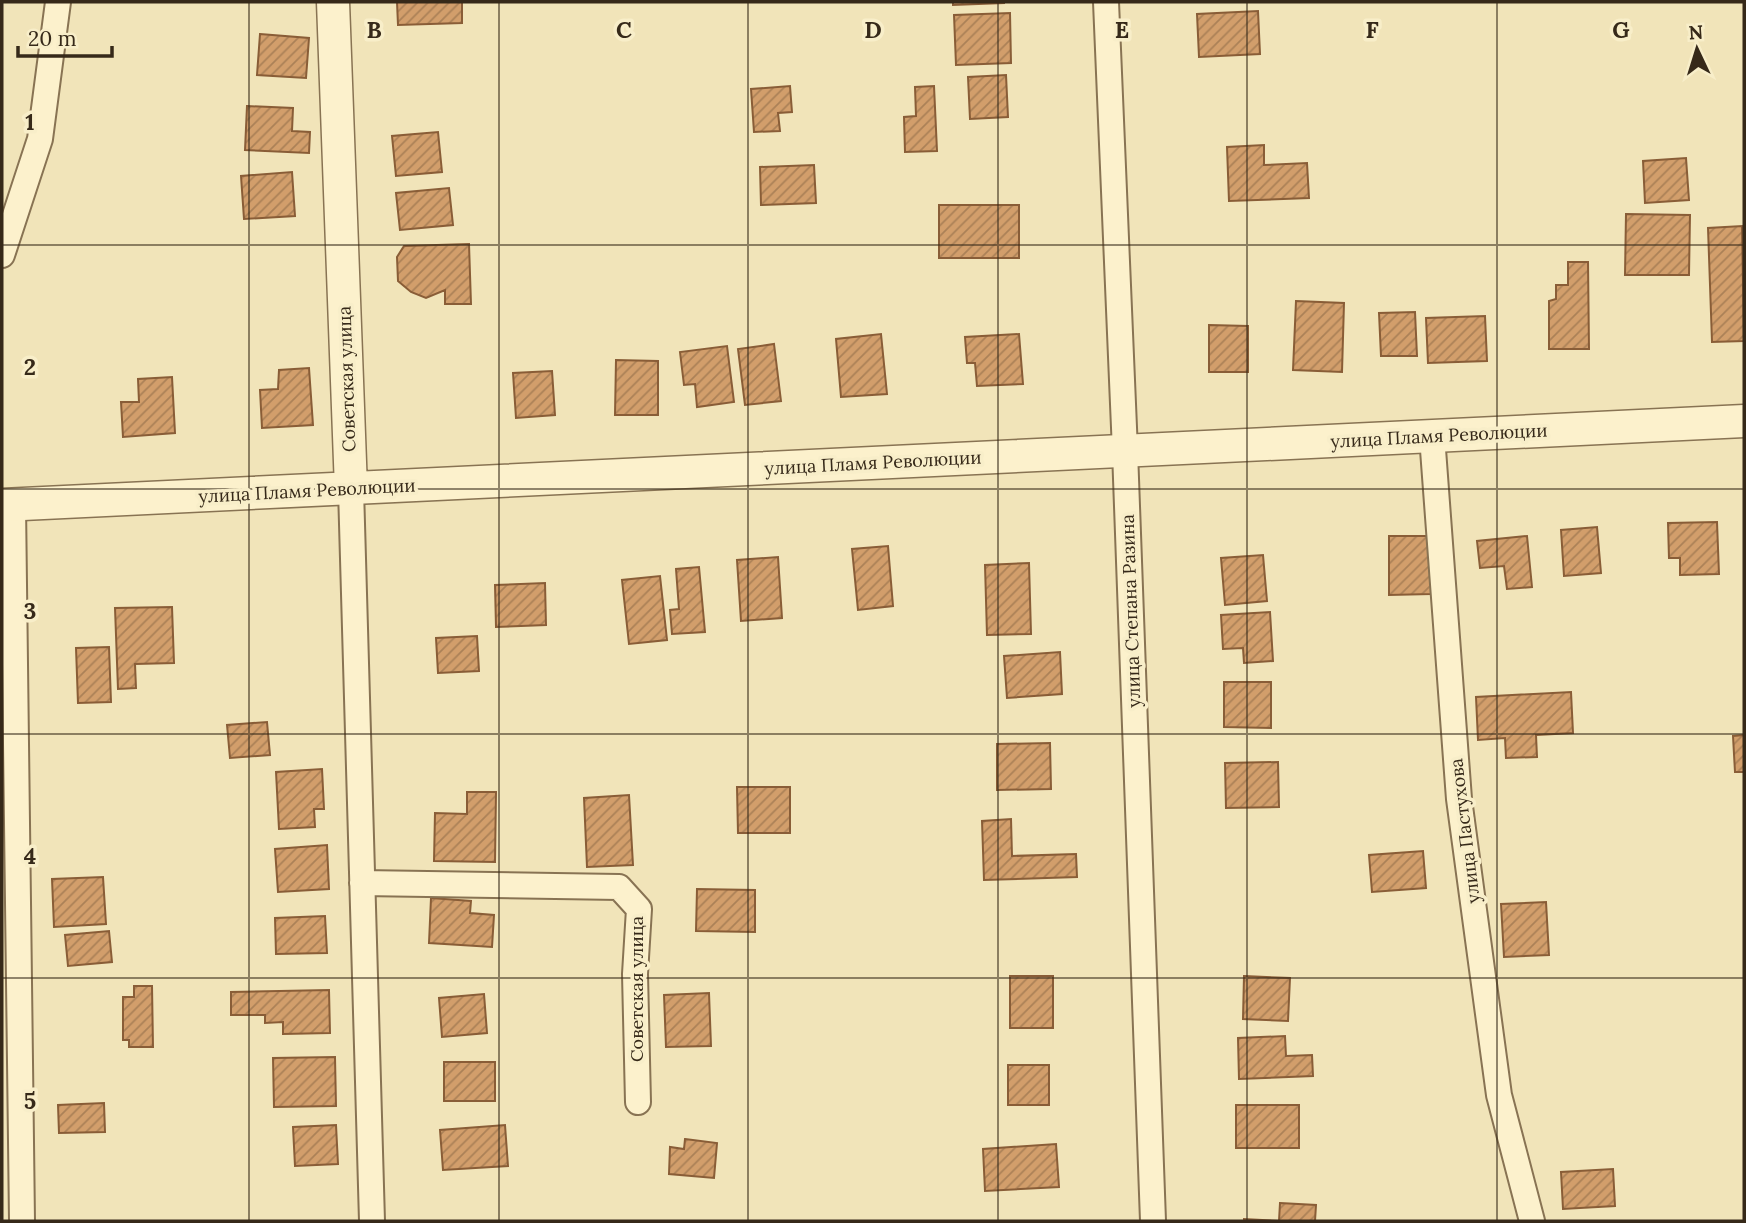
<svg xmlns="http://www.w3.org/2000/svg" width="1746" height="1223" viewBox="0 0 1746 1223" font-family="Lora,serif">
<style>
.building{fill:url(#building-hatch);stroke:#895d37;stroke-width:2}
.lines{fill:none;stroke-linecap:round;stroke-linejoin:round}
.minor-casing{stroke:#887353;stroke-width:28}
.tertiary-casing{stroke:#887353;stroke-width:35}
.minor{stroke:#fcf1cc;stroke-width:24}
.tertiary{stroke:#fcf1cc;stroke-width:32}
.grid{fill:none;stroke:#362919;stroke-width:2;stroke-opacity:0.55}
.labels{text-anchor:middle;stroke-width:7;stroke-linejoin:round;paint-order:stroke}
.street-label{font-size:18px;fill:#362919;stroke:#f8eec9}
.grid-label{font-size:23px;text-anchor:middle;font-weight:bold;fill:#362919;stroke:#f8eec9;stroke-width:7;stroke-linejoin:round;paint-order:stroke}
</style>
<defs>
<pattern id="building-hatch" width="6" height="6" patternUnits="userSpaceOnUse" patternTransform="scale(1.75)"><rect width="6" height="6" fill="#d29e6b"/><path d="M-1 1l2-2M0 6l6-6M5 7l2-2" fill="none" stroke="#ab8157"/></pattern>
</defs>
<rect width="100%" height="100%" fill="#f1e4b9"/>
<path class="building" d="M397,2H462V23L398,25Z
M953,2H1004V3L953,5Z
M1258,11L1260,54L1199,57L1197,14Z
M1010,13L1011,63L956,65L954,15Z
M260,34L309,38L306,78L257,75Z
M1006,75L1008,117L970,119L968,77Z
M790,86L792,112L778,113L780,131L754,132L751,89Z
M934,86L937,151L905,152L904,117L916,116L915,87Z
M247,106L293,108L292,131L310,132L309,153L245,150Z
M438,132L442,172L396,176L392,136Z
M1264,145V165L1307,163L1309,198L1229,201L1227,147Z
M1686,158L1689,200L1645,203L1643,161Z
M814,165L816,203L761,205L760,167Z
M292,172L295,216L244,219L241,176Z
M449,188L453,225L400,230L396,193Z
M939,205H1019V258H939Z
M1626,214L1690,215L1689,275H1625Z
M1742,226L1744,341L1712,342L1708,228Z
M469,244L471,304H445V290L426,298L411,292L398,281L397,257L404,246Z
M1568,262H1588L1589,349H1549V301L1556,299V285H1568Z
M1296,301L1344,303L1342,372L1293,370Z
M1415,312L1417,356H1381L1379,313Z
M1485,316L1487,361L1428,363L1426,318Z
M1209,325L1248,326V372H1209Z
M881,334L887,394L841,397L836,339Z
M1019,334L1023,384L977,386L975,363H967L965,337Z
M774,344L781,401L745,405L738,349Z
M727,346L734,402L697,407L695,384L684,385L680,352Z
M616,360L658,361V415H615Z
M309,368L313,425L262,428L260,390L278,389L279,370Z
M552,371L555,415L516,418L513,373Z
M172,377L175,433L123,437L121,402H139L138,379Z
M1717,522L1719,574L1680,575V558H1669L1668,523Z
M1597,527L1601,573L1564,576L1561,530Z
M1389,536H1431V594L1389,595Z
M1527,536L1532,587L1507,589L1504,566L1480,568L1477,541Z
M888,546L893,606L858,610L852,549Z
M1263,555L1267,601L1225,605L1221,558Z
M778,557L782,618L741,621L737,560Z
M1029,563L1031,634L987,635L985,565Z
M699,567L705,632L672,634L670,610L679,609L676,569Z
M660,576L667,640L629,644L622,580Z
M545,583L546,625L496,627L495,585Z
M172,607L174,663L135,664L136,688L118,689L115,608Z
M1270,612L1273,661L1244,663L1243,648L1223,649L1221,615Z
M477,636L479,671L438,673L436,638Z
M109,647L111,702L78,703L76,648Z
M1060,652L1062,694L1007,698L1004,656Z
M1224,682H1271V728L1224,727Z
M1571,692L1573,733L1536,735L1537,757L1506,758L1505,738L1478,740L1476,697Z
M267,722L270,755L230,758L227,725Z
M1744,735V772H1735L1733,736Z
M1050,743L1051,789L997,790V744Z
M1278,762L1279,807L1226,808L1225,763Z
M322,769L324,809H314L315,827L279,829L276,772Z
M737,787H790V833H738Z
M467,792H496L495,862L434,861L435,813L467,814Z
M629,795L633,865L587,867L584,798Z
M1011,819L1012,856L1076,854L1077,877L984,880L982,821Z
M327,845L329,889L278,892L275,849Z
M1423,851L1426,888L1372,892L1369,855Z
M103,877L106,924L54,927L52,879Z
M697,889L755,890V932L696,931Z
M431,898L471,901L470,913L494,915L492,947L429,943Z
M1546,902L1549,955L1504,957L1501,904Z
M325,916L327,953L276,954L275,918Z
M109,931L112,962L68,966L65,935Z
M1010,976H1053V1028H1010Z
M1244,976L1290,978L1288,1021L1243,1019Z
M134,986H152L153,1047H129V1040H123V997H134Z
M329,990L330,1033L283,1034V1022L265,1023V1015H231V992Z
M709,993L711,1046L666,1047L664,995Z
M484,994L487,1033L442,1037L439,998Z
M1285,1036L1286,1056L1312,1055L1313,1076L1239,1079L1238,1038Z
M335,1057L336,1106L274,1107L273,1058Z
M444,1062H495V1101H444Z
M1008,1065H1049V1105H1008Z
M104,1103L105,1132L59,1133L58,1105Z
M1236,1105H1299V1148H1236Z
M336,1125L338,1164L295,1166L293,1127Z
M505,1125L508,1166L443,1170L440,1130Z
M685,1139L717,1143L714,1178L669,1174L670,1147L684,1149Z
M1056,1144L1059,1187L985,1191L983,1149Z
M1613,1169L1615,1206L1563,1209L1561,1172Z
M1280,1203L1316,1205L1315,1221H1244V1219L1279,1221Z"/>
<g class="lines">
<defs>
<path id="minor" d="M1106,2L1125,451L1153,1221
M2,255L40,139L58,2
M1432,436L1459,799L1499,1095L1532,1221
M351,489L372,1221
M13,505L22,1221
M362,883L619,887L639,909L635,974L638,1102"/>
<path id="tertiary" d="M333,2L351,489
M2,505L1744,421"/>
</defs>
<use href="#minor" class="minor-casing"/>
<use href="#tertiary" class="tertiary-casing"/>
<use href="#minor" class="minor"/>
<use href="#tertiary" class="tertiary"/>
</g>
<path class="grid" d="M249,2V1221M499,2V1221M748,2V1221M998,2V1221M1247,2V1221M1497,2V1221M2,245H1744M2,489H1744M2,734H1744M2,978H1744"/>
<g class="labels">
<g class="street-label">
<text transform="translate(347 379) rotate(-92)" y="6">Советская улица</text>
<text transform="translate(1439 436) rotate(-3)" y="6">улица Пламя Революции</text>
<text transform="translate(873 463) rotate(-3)" y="6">улица Пламя Революции</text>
<text transform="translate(307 491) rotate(-3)" y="6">улица Пламя Революции</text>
<text transform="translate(1131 611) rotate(-92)" y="6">улица Степана Разина</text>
<text transform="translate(1465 831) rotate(-97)" y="6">улица Пастухова</text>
<text transform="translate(637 989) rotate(-90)" y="6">Советская улица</text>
</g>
</g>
<g class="grid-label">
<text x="374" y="38">B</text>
<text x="624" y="38">C</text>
<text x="873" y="38">D</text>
<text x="1122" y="38">E</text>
<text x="1372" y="38">F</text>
<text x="1621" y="38">G</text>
<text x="30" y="130">1</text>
<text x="30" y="375">2</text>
<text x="30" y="619">3</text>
<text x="30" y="864">4</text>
<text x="30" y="1109">5</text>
</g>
<rect width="1746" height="1223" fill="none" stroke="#362919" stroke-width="7"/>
<g transform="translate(1697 49) rotate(356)" stroke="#f8eec9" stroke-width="5" paint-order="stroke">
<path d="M0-5L12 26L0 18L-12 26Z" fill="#362919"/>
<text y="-10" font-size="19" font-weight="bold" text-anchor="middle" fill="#362919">N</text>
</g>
<path d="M18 46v10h94v-10" fill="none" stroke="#362919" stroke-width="3.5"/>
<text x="28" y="46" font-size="21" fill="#362919" stroke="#f8eec9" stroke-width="5" paint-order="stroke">20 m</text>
</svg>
